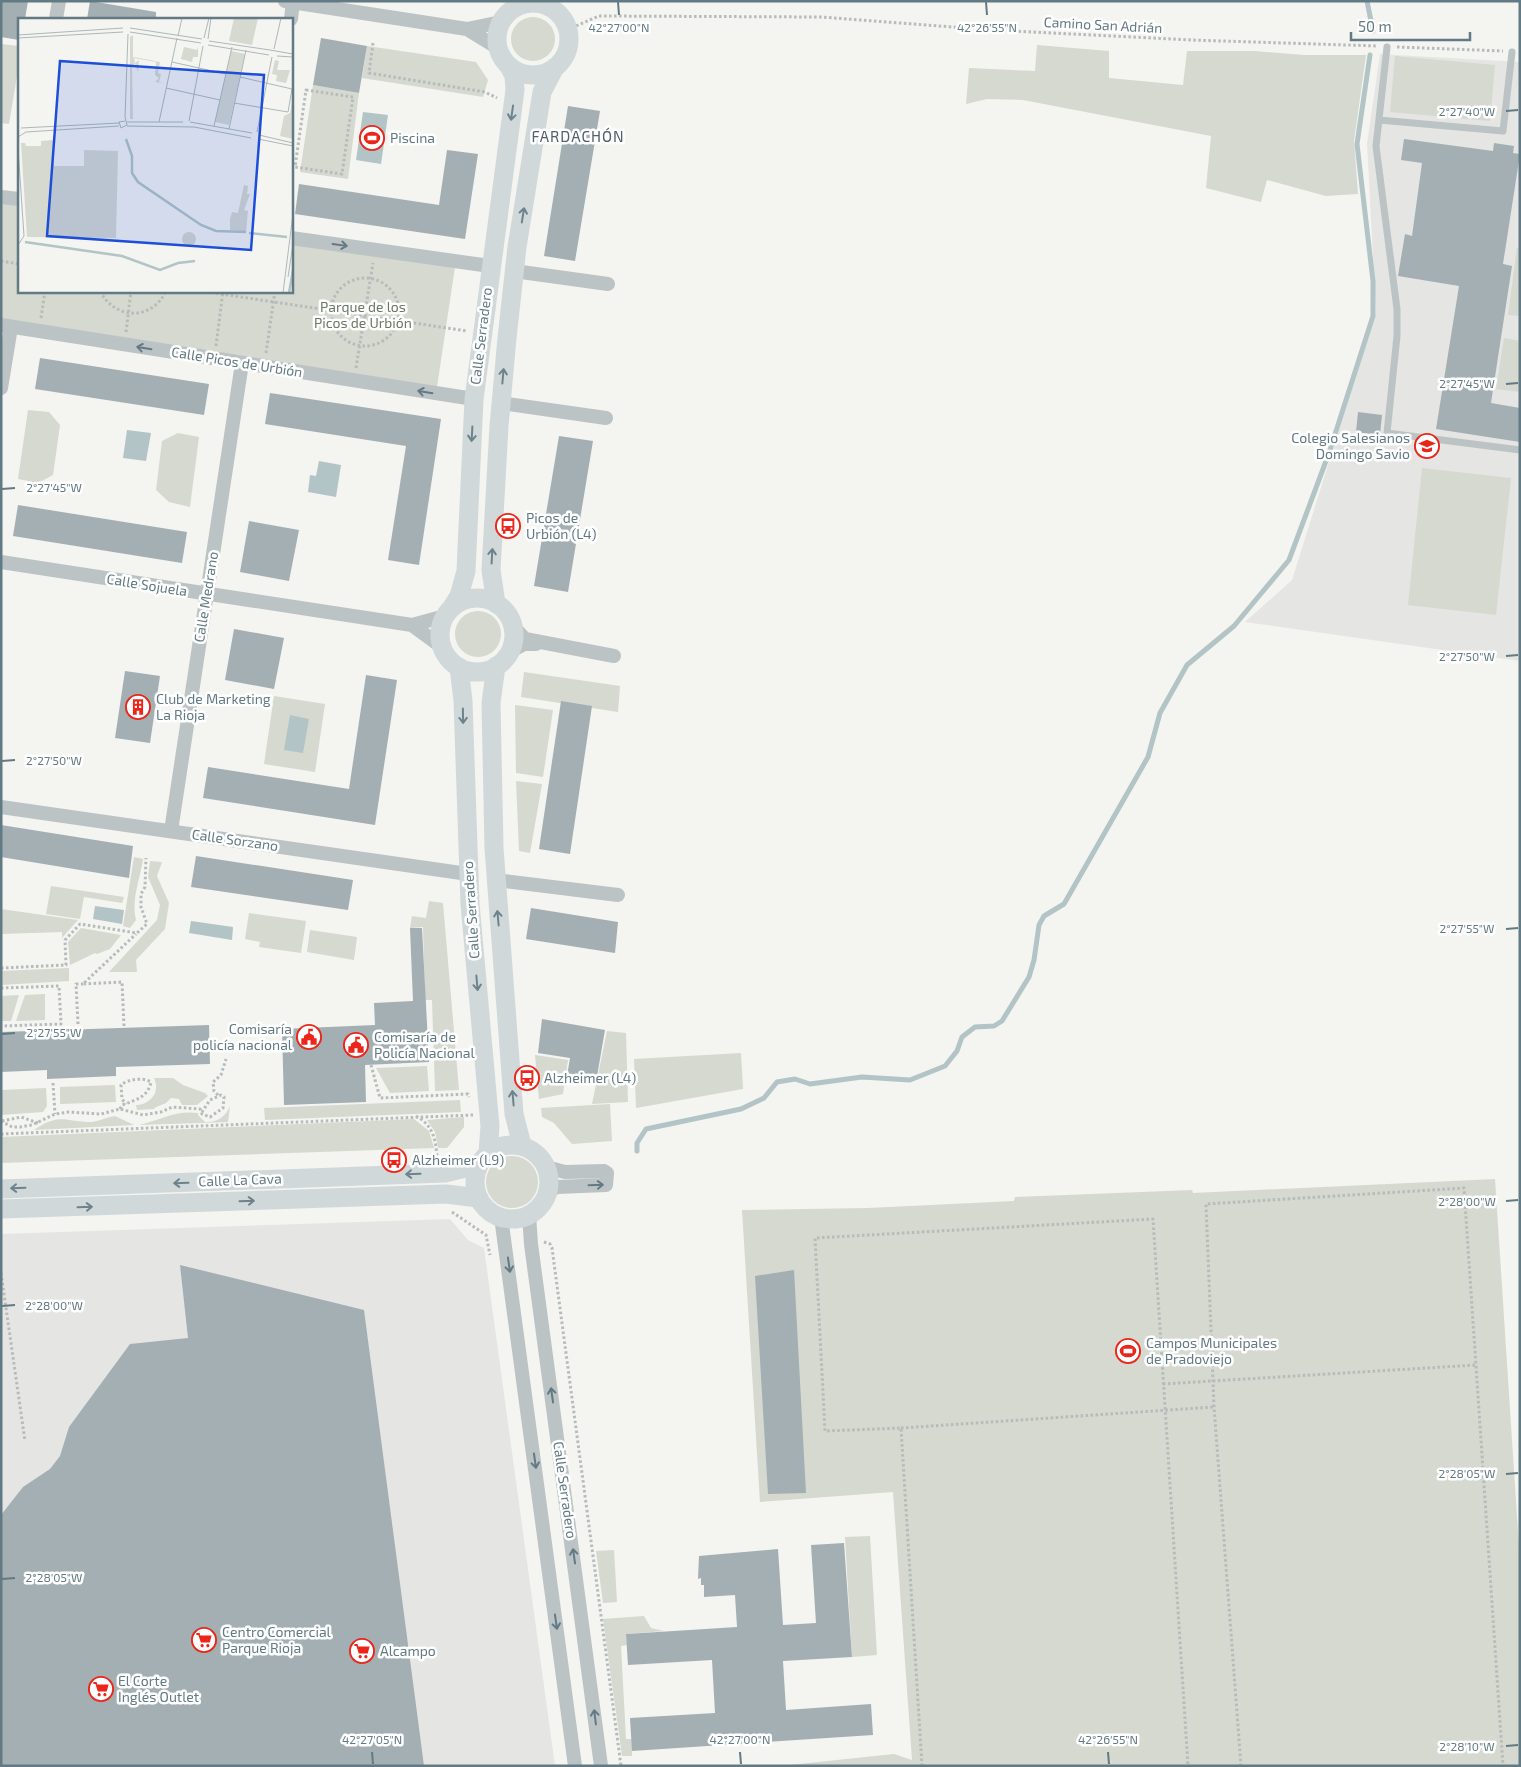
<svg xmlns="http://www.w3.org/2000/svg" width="1521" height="1767" viewBox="0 0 1521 1767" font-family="'Exo 2',sans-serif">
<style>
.built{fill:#e5e5e3}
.green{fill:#d5d9cf}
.water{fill:#b2c4c5}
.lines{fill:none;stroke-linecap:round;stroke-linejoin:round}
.stream{stroke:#b2c4c5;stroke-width:5}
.building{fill:#a4afb3}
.path{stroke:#b6bbbc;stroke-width:3;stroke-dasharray:2.5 2.5;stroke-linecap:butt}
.service{stroke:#bcc3c5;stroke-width:7}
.minor{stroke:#bcc3c5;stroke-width:14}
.secondary{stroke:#d0d8da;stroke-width:19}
.oneway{stroke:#6d838c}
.oneway2{stroke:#627a83}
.ticks{fill:none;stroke:#627a83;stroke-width:2}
.labels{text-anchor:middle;stroke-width:5;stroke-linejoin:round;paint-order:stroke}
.street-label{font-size:14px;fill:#627a83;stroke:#fff}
.poi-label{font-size:14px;fill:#627a83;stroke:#fff;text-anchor:start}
.park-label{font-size:14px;fill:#6a7961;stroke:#fff}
.neighbourhood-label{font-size:15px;letter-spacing:1px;fill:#506167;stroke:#fff}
.inset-river{fill:none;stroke:#b2c4c5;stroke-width:2.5}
.inset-road{fill:none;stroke:#adb8ba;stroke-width:1}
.view{fill:#1d4ed8;fill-opacity:0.15;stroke:#1d4ed8;stroke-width:2.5}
.inset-edge{fill:none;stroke:#627a83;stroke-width:2.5}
.ticks-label{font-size:12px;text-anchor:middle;fill:#627a83;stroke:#fff;stroke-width:5;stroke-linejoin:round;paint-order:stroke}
</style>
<rect width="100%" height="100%" fill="#f4f4f0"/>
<path class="built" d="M1380,54L1520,62V661L1245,622L1292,580L1376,312L1367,144Z
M450,1219L468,1240L484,1248L555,1766H1V1234Z"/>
<path class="green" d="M511 39a22 22 0 1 1 44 0a22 22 0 1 1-44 0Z
M1,44L19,46V64L9,124L1,123Z
M1037,45L1109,51V78L1183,85L1187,51H1255L1304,55H1366L1354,141L1358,194L1326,196L1267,180L1261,202L1206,188L1211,136L1023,100L987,99L966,104L969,68L1035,71Z
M367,46L476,62L488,80L483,97L362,78Z
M1395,56L1495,65L1490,121L1390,112Z
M313,85L359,93L348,179L300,172Z
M1,200L19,203V291H291V243L455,267L437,387L1,321Z
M1517,248H1520V316L1508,315Z
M1504,338L1520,341V392L1496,389Z
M28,410L49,412L60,425L53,475L38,483L18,479Z
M178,433L199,437L190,507L169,502L156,490L162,441Z
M1422,468L1511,478L1496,615L1408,605Z
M455 634a23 23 0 1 1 46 0a23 23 0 1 1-46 0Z
M524,672L620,686L618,712L521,697Z
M274,696L325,704L315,772L264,764Z
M515,705L553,710L543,777L516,773Z
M516,781L542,784L530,853L519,851Z
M134,857L143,859C140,880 131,899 136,920L130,928L123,926Z
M150,861L162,862L157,876L169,903L165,929L136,960L137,972H109L157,920L160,905L148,877Z
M51,886L124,897L122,903L84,897L80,919L46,914Z
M429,901L443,903L459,1090L435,1091L432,1000H425L423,927L410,928L412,916L426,918Z
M1,909L78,920L62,938V932L1,934Z
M249,913L306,921L301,953L259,947L260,942L245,939Z
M81,928L121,935L110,949L97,954L95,953L70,965L68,942Z
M310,930L357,937L354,960L307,952Z
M69,968V981L1,985V971Z
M45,994V1020L16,1021L25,995Z
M19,995L11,1021H1V996Z
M607,1031L626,1033L628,1102L592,1104Z
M741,1053L743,1089L636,1108L634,1059Z
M535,1055L568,1060L563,1094L539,1099Z
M427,1066L429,1091L390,1093L376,1068Z
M154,1078H173L183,1085L205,1093L208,1096L197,1105H182L179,1099L171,1098L166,1103L154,1108L155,1109L137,1110L136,1105C149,1105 161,1093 154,1078Z
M115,1085L116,1102L60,1104V1087Z
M46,1088L47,1106L43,1112L1,1115V1090Z
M460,1100L461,1112L265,1120L264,1108Z
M610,1104L612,1141L572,1144L554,1123L542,1117L541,1108Z
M230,1106L228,1122L139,1125C160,1120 176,1110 198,1113V1115L205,1122C216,1123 226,1117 230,1106Z
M115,1116L134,1125L34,1130C60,1112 65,1122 92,1122C100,1121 107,1117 115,1116Z
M464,1117V1127L447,1148H438L435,1132L427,1120Z
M414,1119L429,1131L434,1148L1,1163V1137Z
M486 1182a26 26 0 1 1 52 0a26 26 0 1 1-52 0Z
M1495,1179L1520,1563V1766H780L894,1754L912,1760L893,1492L760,1502L742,1210L868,1208L1014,1201L1015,1197L1192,1190L1193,1193Z
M870,1536L877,1655L852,1657L845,1537Z
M614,1550L617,1602L603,1603L596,1551Z
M644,1616L651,1628L664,1631L626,1634L627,1645L621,1646L626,1739H632V1756H622L603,1619Z"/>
<path class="water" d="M363,112L388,115L381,164L356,160Z
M127,430L151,433L146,461L123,458Z
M319,461L341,465L336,497L308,492L310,475L316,476Z
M290,715L309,719L303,753L284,750Z
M95,906L124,910L122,924L93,919Z
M191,921L233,927L232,940L189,933Z"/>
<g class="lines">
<path class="stream" d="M1367,1L1373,31
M637,1151V1143L646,1129L741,1109L764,1098L777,1082L795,1079L810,1084L862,1077L910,1080L945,1066L957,1051L962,1037L975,1027L994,1026L1002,1021L1029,977L1034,960L1039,925L1044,916L1064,904L1148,757L1160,713L1187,665L1234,626L1289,560L1329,453L1373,316V281L1357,144L1370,55"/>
</g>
<path class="building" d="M1,1H28L25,19H19V40L1,37Z
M90,1L156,12V19H87Z
M321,38L367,46L359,93L313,85Z
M568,106L600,111L575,261L544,256Z
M1404,139L1493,151L1494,143L1514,146L1513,153L1520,154L1503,264L1512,266L1491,403L1520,408V442L1436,429L1459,286L1398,276L1405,234L1412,236L1422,163L1401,160Z
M447,150L478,154L465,239L295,214L299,184L439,205Z
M40,358L209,384L204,415L35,389Z
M270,393L441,419L419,565L388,560L406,446L265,424Z
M1358,412L1382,415L1380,435L1356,432Z
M559,436L593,441L568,592L534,586Z
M18,505L187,532L182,563L13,536Z
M249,521L299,530L289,581L240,572Z
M234,629L284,638L274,689L225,680Z
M125,671L160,676L150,743L115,738Z
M366,675L397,680L375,825L203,798L208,767L349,789Z
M561,701L592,706L570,854L539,849Z
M1,825L133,846L129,878L1,857Z
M196,856L353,880L348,910L191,887Z
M531,908L618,922L615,953L526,939Z
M410,928H422L429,1062L365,1065L366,1102L284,1105L282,1029L375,1025L374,1003L413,1001Z
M542,1019L605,1030L596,1082L567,1076L570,1058L538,1053Z
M209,1025L210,1064L116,1067V1076L47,1079V1070L1,1072V1032Z
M180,1265L364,1310L424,1766H1V1515L23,1487L50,1469L60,1456L69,1427L130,1344L188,1338Z
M794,1270L806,1493L768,1494L755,1276Z
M844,1543L852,1657L783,1661L786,1710L871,1704L873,1735L632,1751L630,1718L715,1713L712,1660L628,1665L626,1634L737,1627L735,1595L704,1597V1585H701V1578L698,1579L699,1556L778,1549L783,1625L816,1623L811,1545Z"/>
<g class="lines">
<path class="path" d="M567,30L599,16L821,17L992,30L1191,40L1378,46
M373,43L369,73L485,92L497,98
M1397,47L1503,51
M306,90L353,97L342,174L295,167Z
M1,261L19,264
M331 312a34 34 0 1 1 68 0a34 34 0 1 1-68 0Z
M100,291C115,320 152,321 166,291
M201,291L467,331
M41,318L45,291
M126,332L131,291
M216,346L223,291
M266,353L275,291
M356,368L373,263
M1,968L66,965L65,940L80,924L137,933L147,924L141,907V894L145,887L146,858
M1,988L59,986L61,1024L1,1026
M78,1024L76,984H83
M124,1026L122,982L83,984L136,934
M371,1065L380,1098L468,1094L469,1097
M53,1083L55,1114
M218,1095L214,1091L213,1082L221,1075L226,1059
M120,1109L122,1105C136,1100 148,1097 151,1082C143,1077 128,1079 121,1085L122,1099L126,1104
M416,1116C433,1125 436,1140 437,1158
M1,1121L12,1127H20L32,1125L55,1114L69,1112L101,1114L120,1109L143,1115L161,1112L172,1107L200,1109L202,1114L210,1117L223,1108L224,1097L221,1095L210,1100L202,1112
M2,1121L21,1117L38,1123
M1,1134L473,1115
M452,1212L486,1235L490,1255
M544,1242L550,1244L552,1248L621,1766
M1,1273L25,1441
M1163,1384L1476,1365
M901,1428L1214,1407
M922,1766L901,1428L825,1431L815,1238L1153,1219L1188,1766
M1241,1766L1214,1407L1206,1204L1464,1188L1503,1766"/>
<path class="service" d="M1387,47L1376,146L1397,309V336L1387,433L1520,450
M1379,120L1503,131L1512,52"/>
<path class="minor" d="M285,1L467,29L501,22
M56,19L59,1
M291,19L293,1
M467,29L498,48
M1,197L19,199
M291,238L490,266
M514,271L608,284
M1,325L474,399
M1,388L11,327
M501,403L606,418
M1,562L412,625L445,616
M412,625L442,647
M512,625L525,639L614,656
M509,652L524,644H536
M1,807L468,874
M171,831L242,363
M496,880L618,895
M546,1167L565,1172L604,1171L607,1173L606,1185L557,1187L548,1191
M529,1215L531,1244L601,1766
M501,1217L575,1766"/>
<path class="secondary" d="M497 39a36 36 0 1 1 72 0a36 36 0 1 1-72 0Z
M440 635a37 37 0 1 1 74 0a37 37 0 1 1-74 0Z
M496,604L491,570L499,426L507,338L517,247L542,92L555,67
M452,607L459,596L466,571L474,399L515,90L514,76L509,66
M496,666L491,703L494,848L514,1114L522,1145
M459,667L463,701L470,904L490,1126L488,1153
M475 1182a37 37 0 1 1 74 0a37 37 0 1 1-74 0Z
M1,1189L445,1173L478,1165
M1,1209L446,1194L479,1198"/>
</g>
<defs><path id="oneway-shaft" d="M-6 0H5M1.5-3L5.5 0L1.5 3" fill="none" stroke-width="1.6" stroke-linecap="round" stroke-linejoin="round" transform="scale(1.25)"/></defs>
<g class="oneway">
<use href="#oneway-shaft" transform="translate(512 113) rotate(98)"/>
<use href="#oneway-shaft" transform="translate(523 215) rotate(-81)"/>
<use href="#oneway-shaft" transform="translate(503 376) rotate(-85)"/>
<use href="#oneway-shaft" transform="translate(472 434) rotate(93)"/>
<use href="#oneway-shaft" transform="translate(492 556) rotate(-87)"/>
<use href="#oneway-shaft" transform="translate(463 716) rotate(89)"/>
<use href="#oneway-shaft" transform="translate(498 918) rotate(-95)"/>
<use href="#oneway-shaft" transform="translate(477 983) rotate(85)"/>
<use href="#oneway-shaft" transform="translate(513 1098) rotate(-95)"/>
<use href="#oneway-shaft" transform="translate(413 1174) rotate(178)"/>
<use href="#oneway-shaft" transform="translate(181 1183) rotate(178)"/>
<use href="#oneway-shaft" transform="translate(18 1188) rotate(178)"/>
<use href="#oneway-shaft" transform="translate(247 1201) rotate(-2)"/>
<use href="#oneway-shaft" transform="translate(85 1207) rotate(-2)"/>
</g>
<g class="oneway2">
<use href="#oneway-shaft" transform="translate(340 245) rotate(8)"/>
<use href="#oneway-shaft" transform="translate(144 348) rotate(-171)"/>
<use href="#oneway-shaft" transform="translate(425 392) rotate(-171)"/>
<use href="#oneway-shaft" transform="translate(596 1185) rotate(-2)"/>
<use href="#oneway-shaft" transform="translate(509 1265) rotate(82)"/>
<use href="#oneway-shaft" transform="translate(552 1395) rotate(-98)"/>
<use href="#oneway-shaft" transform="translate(535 1461) rotate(82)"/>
<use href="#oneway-shaft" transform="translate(574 1556) rotate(-98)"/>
<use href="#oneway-shaft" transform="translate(556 1622) rotate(82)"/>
<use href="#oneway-shaft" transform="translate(595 1717) rotate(-97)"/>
</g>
<path class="ticks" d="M618,2L619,15M986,2L987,15M1506,111L1518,110M1506,384L1518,383M2,489L15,488M1506,656L1518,655M2,761L15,760M1506,929L1518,928M2,1034L15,1033M1506,1201L1518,1200M2,1306L15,1305M1506,1474L1518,1473M2,1579L15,1578M1506,1746L1518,1745M372,1752L373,1764M740,1752L741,1764M1108,1752L1109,1764"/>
<defs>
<symbol id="stadium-ring" viewBox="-11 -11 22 22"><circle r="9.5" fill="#fff" stroke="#eb2519" stroke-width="1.5"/><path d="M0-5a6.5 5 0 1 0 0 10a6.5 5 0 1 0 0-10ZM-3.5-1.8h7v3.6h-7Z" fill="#eb2519"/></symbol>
<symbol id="school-ring" viewBox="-11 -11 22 22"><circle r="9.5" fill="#fff" stroke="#eb2519" stroke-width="1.5"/><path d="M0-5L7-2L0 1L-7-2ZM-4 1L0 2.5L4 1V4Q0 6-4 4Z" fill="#eb2519"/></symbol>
<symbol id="bus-ring" viewBox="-11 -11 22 22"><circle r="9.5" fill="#fff" stroke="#eb2519" stroke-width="1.5"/><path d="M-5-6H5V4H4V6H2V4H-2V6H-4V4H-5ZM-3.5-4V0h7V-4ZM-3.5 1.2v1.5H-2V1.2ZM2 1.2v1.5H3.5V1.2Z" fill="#eb2519"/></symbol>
<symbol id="building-ring" viewBox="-11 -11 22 22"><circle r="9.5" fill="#fff" stroke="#eb2519" stroke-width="1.5"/><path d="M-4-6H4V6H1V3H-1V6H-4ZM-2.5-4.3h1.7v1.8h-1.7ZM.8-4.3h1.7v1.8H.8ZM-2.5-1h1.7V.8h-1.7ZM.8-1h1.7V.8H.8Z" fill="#eb2519"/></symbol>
<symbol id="civic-ring" viewBox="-11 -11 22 22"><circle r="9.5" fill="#fff" stroke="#eb2519" stroke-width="1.5"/><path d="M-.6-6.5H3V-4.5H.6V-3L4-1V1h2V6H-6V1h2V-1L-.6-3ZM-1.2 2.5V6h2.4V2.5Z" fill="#eb2519"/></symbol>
<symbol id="supermarket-ring" viewBox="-11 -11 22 22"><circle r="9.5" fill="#fff" stroke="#eb2519" stroke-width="1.5"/><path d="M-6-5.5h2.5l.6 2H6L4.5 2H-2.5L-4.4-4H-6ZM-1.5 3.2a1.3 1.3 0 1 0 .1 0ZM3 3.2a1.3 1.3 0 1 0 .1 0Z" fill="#eb2519"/></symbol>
</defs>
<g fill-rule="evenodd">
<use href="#stadium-ring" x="358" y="124" width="28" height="28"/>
<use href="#school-ring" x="1413" y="432" width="28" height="28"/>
<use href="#bus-ring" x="494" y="512" width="28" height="28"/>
<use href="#building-ring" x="124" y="693" width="28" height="28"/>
<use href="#civic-ring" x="295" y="1023" width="28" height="28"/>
<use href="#civic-ring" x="342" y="1031" width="28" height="28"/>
<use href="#bus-ring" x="513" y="1064" width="28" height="28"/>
<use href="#bus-ring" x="380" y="1146" width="28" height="28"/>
<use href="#stadium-ring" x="1114" y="1337" width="28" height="28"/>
<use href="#supermarket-ring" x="190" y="1626" width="28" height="28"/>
<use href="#supermarket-ring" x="348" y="1637" width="28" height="28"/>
<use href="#supermarket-ring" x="87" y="1675" width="28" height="28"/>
</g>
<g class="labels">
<g class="street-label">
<text transform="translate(1103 25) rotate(3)" y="5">Camino San Adrián</text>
<text transform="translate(481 336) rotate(-83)" y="5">Calle Serradero</text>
<text transform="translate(237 362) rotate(9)" y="5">Calle Picos de Urbión</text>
<text transform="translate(147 585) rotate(9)" y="5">Calle Sojuela</text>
<text transform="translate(206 597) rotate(-81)" y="5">Calle Medrano</text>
<text transform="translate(235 840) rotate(8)" y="5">Calle Sorzano</text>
<text transform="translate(471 910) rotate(-94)" y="5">Calle Serradero</text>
<text transform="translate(240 1180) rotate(-2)" y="5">Calle La Cava</text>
<text transform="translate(565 1490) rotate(82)" y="5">Calle Serradero</text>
</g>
<g class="poi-label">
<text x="390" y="143">Piscina</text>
<text x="1410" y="443" text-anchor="end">Colegio Salesianos<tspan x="1410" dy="16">Domingo Savio</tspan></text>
<text x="526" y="523">Picos de<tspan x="526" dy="16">Urbión (L4)</tspan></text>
<text x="156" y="704">Club de Marketing<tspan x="156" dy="16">La Rioja</tspan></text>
<text x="292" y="1034" text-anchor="end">Comisaría<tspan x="292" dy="16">policía nacional</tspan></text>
<text x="374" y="1042">Comisaría de<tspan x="374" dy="16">Policía Nacional</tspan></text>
<text x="544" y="1083">Alzheimer (L4)</text>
<text x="412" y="1165">Alzheimer (L9)</text>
<text x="1146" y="1348">Campos Municipales<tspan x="1146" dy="16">de Pradoviejo</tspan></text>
<text x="222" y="1637">Centro Comercial<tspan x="222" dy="16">Parque Rioja</tspan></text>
<text x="380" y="1656">Alcampo</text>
<text x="118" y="1686">El Corte<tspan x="118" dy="16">Inglés Outlet</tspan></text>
</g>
<g class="park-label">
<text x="363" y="312">Parque de los<tspan x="363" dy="16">Picos de Urbión</tspan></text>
</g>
<g class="neighbourhood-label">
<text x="578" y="142">FARDACHÓN</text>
</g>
</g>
<g transform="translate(18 18)">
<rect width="275" height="275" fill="#f4f4f0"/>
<path d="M216,0H240L234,27L211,23ZM115,17V40L116,39L142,44L140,55L143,56L141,64L146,65L137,64L141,60L137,57L138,44L116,40L117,45L121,42L120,54L117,45L114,49L115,101H112V19ZM180,28V39H175L174,44L163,41L166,29L179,32ZM213,33L227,36L211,107L197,104ZM257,42L261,43L259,52H272L268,65L258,63L259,57L254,56ZM275,80V121L262,118L266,98L272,95ZM35,122L36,148H66V132L100,133L98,220L9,219L3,125H7L8,128H23V123ZM226,167L230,168L229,176H232L226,192L230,193L228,214L212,212V201L214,194L220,195ZM164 221a7 7 0 1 1 14 0a7 7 0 1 1-14 0Z" fill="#d5d9cf"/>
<path class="inset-river" d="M108,121L114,138V155L120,164L183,207L198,213L228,214M231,215L269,219M7,224L104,238L142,252L160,245L177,243M271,275L275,252"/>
<path class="inset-road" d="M112,10L184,21M112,14L183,25M0,17L105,10M160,18L164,0M0,20L105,14M186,20L191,0M190,21L193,0M191,23L252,32M190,27L251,37M256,31L263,0M252,32L275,36M259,38L275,39M154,44L208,56M148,70L202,82M216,85L270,94L274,71L222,59M107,103L101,104L103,110L109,107L107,99L110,16M171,103L185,28M109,104H165M141,104L159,20M172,104L234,115M109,108L176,109L233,120M196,108L214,29M3,110L101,105M211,111L228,32M239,114L254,39M241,117L275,125M0,119L8,114L101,108M240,121L275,128M0,130L6,218L0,227M270,259L275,226M265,275L275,196"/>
<path class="view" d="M42,43L246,57L233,232L29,218Z"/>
<rect width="275" height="275" class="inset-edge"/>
</g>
<g class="ticks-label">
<text x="619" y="32">42°27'00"N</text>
<text x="987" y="32">42°26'55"N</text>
<text x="1467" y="116">2°27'40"W</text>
<text x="1467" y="388">2°27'45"W</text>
<text x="54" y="492">2°27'45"W</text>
<text x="1467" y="661">2°27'50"W</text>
<text x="54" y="765">2°27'50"W</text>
<text x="1467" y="933">2°27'55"W</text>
<text x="54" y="1037">2°27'55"W</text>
<text x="1467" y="1206">2°28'00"W</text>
<text x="54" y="1310">2°28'00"W</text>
<text x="1467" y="1478">2°28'05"W</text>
<text x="54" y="1582">2°28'05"W</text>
<text x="372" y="1744">42°27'05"N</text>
<text x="740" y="1744">42°27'00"N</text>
<text x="1108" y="1744">42°26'55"N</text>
<text x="1467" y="1751">2°28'10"W</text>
</g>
<rect width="1521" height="1767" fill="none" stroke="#627a83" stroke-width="5"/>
<path d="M1351 32v8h119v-8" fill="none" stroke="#627a83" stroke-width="2.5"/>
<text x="1358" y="32" font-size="15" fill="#627a83" stroke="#ffffff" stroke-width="4" paint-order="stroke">50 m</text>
</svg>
